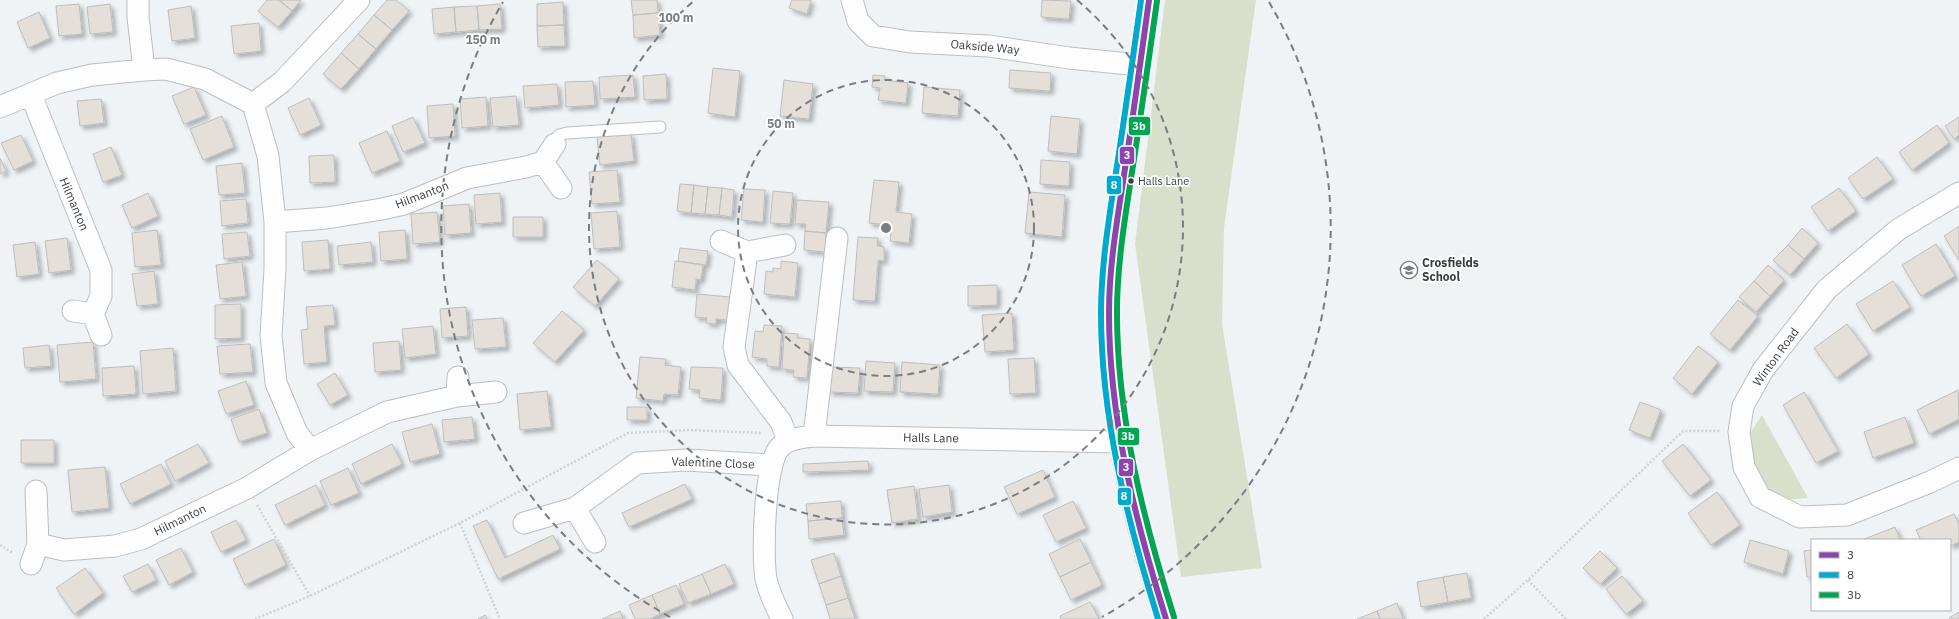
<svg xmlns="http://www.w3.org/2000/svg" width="1959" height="619" viewBox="0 0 1959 619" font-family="'IBM Plex Sans',sans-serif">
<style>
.green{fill:#d8e0cb}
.building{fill:#e5dfda;stroke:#bdbebe;filter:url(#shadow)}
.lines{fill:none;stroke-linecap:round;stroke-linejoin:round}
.lane-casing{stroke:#bcbec1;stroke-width:13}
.street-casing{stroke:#bcbec1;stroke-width:23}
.primary-casing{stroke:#bcbec1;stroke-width:24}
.path{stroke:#d1d2d5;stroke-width:2.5;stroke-dasharray:2 2;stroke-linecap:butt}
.lane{stroke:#fdfdfe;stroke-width:11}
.street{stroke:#fdfdfe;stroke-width:21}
.primary{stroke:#fdfdfe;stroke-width:22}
.bus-1-casing{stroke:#fff;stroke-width:9}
.bus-2-casing{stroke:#fff;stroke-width:9}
.bus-3-casing{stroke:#fff;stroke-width:9}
.bus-1{stroke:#8e44ad;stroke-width:6}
.bus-2{stroke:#00a9ce;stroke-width:6}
.bus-3{stroke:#00a651;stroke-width:6}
.ring{fill:none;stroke:#7a7d80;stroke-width:2;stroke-dasharray:7 5}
.bus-dot{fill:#3b3d40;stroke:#fff;stroke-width:1.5}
.labels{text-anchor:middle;stroke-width:3.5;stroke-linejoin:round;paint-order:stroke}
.bus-label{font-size:11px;fill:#3b3d40;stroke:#fff;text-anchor:start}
.street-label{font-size:12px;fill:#3b3d40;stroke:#fff}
.poi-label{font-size:12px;font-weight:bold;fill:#3b3d40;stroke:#fff;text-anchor:start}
.centre{fill:#7a7d80;stroke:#fff;stroke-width:2}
.ring-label{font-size:12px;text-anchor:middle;font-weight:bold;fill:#7a7d80;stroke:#fff;stroke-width:3.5;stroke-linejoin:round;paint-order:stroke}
.line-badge{stroke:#fff;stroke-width:1.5}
.badge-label{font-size:11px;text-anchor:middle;font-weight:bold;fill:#fff}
</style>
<defs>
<filter id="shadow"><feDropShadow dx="3.5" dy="3.5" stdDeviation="2" flood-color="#0004"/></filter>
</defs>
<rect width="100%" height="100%" fill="#eff3f6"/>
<path class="green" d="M1165,0H1256L1224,228L1222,324L1262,568L1181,577L1135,244Z
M1762,415L1808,498L1782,500L1757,478L1749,435Z"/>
<path class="building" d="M267,0H279L292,11L278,27L258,11Z
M279,0H301L292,11Z
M387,0H396L409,11L392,30L374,15Z
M631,0H657L658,13L633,15Z
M792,0H811L807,14L789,8Z
M1042,0L1071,1L1069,19L1041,17Z
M563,2L564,25L537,26V4Z
M79,4L82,34L59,36L56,6Z
M110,4L113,32L90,34L87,7Z
M500,4L502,29L479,30L477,6Z
M191,6L195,38L172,41L168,10Z
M477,6L479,30L456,32L454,7Z
M454,7L456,32L434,34L432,9Z
M39,12L50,38L28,48L17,22Z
M658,13L660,35L634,38L633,15Z
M374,15L392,30L376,49L358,34Z
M259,23L261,51L234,54L231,26Z
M564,25L565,46L538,47L537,26Z
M358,34L376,49L359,69L341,53Z
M341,53L359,69L341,89L323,74Z
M713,68L740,71L735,117L708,113Z
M1010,70L1051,73L1050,91L1009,88Z
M666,74L667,99L644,100L643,76Z
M633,75L635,97L600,99L599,77Z
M873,75L885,76L884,80L908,83L906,103L878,100L880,88L872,87Z
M784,80L813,84L809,119L780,116Z
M593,81L595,105L566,107L565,82Z
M557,84L559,105L525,108L523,86Z
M194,87L206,115L184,124L172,96Z
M924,87L960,90L958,116L922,113Z
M516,96L519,125L493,127L490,98Z
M486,97L488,126L462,128L460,99Z
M309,98L321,125L300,135L288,108Z
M101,99L104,123L80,126L77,101Z
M453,104L455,136L429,138L427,106Z
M222,116L234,147L203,160L190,129Z
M1051,116L1080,119L1077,154L1048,151Z
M413,117L425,143L403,152L392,126Z
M1959,117V135L1954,139L1945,126Z
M1937,125L1949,143L1912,170L1899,152Z
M387,131L400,161L372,173L359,143Z
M631,134L634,161L600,165L597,137Z
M21,135L33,161L14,170L1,143Z
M111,147L122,175L103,182L93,154Z
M334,155L335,182L310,183L309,156Z
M1877,157L1893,179L1863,199L1848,178Z
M0,158L6,171L0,174Z
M1041,160L1070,162L1069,186L1040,184Z
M242,163L245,193L219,195L216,166Z
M617,170L620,202L592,204L589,172Z
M874,180L899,182L896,212L912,214L909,243L890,241L892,225L869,223Z
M680,184L694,185L691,213L677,211Z
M694,185L708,187L705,214L691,213Z
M708,187L722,188L719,215L705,214Z
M722,188L734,190L732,217L719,215Z
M1839,188L1856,211L1828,231L1811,207Z
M744,189L765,190L763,222L741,220Z
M773,191L793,193L790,224L770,223Z
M1029,192L1065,195L1062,237L1025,233Z
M148,193L158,216L132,228L122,205Z
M500,193L502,222L476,224L474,195Z
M246,199L248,223L222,226L220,201Z
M797,200L829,202L826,233L805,231L806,224H795Z
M469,204L471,233L445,235L443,206Z
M617,211L620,247L594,249L591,213Z
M437,212L440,242L413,244L411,214Z
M513,217H543V237H513Z
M1959,226V260L1944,236Z
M1802,228L1818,243L1804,259L1788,245Z
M157,230L161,265L135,267L132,233Z
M405,230L407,259L381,261L379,232Z
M805,231L826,233L825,252L804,250Z
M247,232L250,256L224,259L222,234Z
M858,237L878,238L877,246L884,247V261L878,260L875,301L853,300Z
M67,238L71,270L49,273L45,241Z
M328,240L330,269L304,271L302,242Z
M35,242L39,274L17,277L13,245Z
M371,242L373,262L339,265L337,246Z
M1936,244L1955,276L1921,296L1902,265Z
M1788,245L1804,259L1790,275L1773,260Z
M680,248L708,251L706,265L678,261Z
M597,260L619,279L595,306L573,287Z
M675,261L703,265L701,280L696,279L695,290L672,287Z
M781,261L798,263L795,297L764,294L766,271L773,272V268L781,269Z
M242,262L246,296L220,299L216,265Z
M1768,265L1784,280L1770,296L1754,281Z
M154,271L158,304L137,306L132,274Z
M1754,281L1770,296L1756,312L1739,297Z
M1893,281L1910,307L1873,331L1856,304Z
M997,285V305L968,306V286Z
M697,294L730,297L727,320L716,319V324L706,323L707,318L695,317Z
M1738,300L1758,316L1730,350L1710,334Z
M241,304V338L215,339V305Z
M333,305L335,325L324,326L327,362L304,364L301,330L308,329L306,307Z
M466,307L468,336L442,338L440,309Z
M562,311L584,330L555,362L533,343Z
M1012,313L1014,350L985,352L982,315Z
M503,318L506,347L475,349L472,320Z
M1847,324L1869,354L1836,378L1814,348Z
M764,325L782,326L779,367L767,366V359L752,357L755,331L763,332Z
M433,326L436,354L405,358L402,329Z
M784,333L798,334L797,338L810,339L807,378L793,377L794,370L782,369Z
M399,341L401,370L375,372L373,343Z
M93,342L96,379L60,382L57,345Z
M250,344L253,372L220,374L217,346Z
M49,345L51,366L25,368L23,348Z
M1698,346L1718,362L1692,394L1673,378Z
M173,348L176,391L143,394L140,351Z
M640,357L666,359L665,365L681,367L678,395L664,394L663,401L636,398Z
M1034,358L1036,393L1010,394L1008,359Z
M866,361L895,363L893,392L864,391Z
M902,362L940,365L938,394L900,392Z
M134,366L136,394L103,396L102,368Z
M691,367L723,368L721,400L699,398L700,390L689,389Z
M831,367L860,368L858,393L829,392Z
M335,373L348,395L330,405L317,384Z
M246,381L254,405L226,414L218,391Z
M1958,390L1959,419L1929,434L1917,410Z
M547,391L551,427L520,430L517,394Z
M1804,392L1838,451L1816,463L1783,405Z
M1640,402L1661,410L1650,438L1629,430Z
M627,407H647V420H627Z
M259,409L267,433L239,442L231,419Z
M472,417L475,439L444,442L442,420Z
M1905,417L1914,443L1873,458L1864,432Z
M432,424L440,454L410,462L402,432Z
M21,440H54V463H21Z
M198,444L209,463L175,481L165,461Z
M392,444L402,464L361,484L352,464Z
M1683,444L1711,480L1690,496L1662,461Z
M868,461L869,470L803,472V464Z
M161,464L171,484L130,504L120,484Z
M105,467L109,508L72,512L68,470Z
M348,468L359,493L331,505L320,481Z
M1043,470L1055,497L1017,514L1004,487Z
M685,484L692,499L629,527L622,513Z
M316,485L325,505L285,525L275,505Z
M949,485L952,512L923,517L919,489Z
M914,486L918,519L892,523L887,490Z
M1717,492L1740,525L1711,545L1688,513Z
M841,501L842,518L808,521L806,504Z
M1073,501L1086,528L1056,542L1043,515Z
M1954,514L1959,524V542L1950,546V540H1921L1916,530Z
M842,518L844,535L809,539L808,521Z
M236,520L246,540L221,552L211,532Z
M487,520L505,558L553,535L560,549L498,579L473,526Z
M1895,527L1900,540H1862Z
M274,539L286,565L245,585L233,559Z
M1080,539L1091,562L1060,577L1049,554Z
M1750,540L1789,551L1783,574L1744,562Z
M181,548L193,572L169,585L156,560Z
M1812,550V577H1807L1804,551Z
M1600,551L1617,568L1600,584L1583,568Z
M834,553L841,576L819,584L811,560Z
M1091,562L1102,585L1071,600L1060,577Z
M148,564L156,580L132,592L123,576Z
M725,564L734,584L711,594L702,574Z
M85,568L103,593L74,614L56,588Z
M1467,573L1471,598L1448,602L1443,577Z
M702,574L711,594L688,603L679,584Z
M841,576L848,598L826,605L819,584Z
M1622,576L1643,601L1626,614L1606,589Z
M1443,577L1448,602L1421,607L1417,582Z
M676,585L684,604L660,614L652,595Z
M652,595L660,614L650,619H635L629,605Z
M848,598L855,619H830L826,605Z
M1090,602L1099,619H1061L1060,616Z
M1397,603L1403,619H1380L1377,611Z
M620,611L623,619H602Z
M1377,611L1380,619H1357Z
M1959,612V619H1950L1949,618Z
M485,615L487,619H478Z"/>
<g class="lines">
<defs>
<path id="lane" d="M555,144L559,135L567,133L660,127"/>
<path id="street" d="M138,0V17L144,70
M852,0L858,21L873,36L910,42L989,46L1069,58L1140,65
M31,95L101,270V296L93,314L101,335
M253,104L282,82L359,0
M0,107L57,83L92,75L144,70L166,69L205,79L253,104L268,156L275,222V269L271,335L276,383L297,433L310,450
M543,162L561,188
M1959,193L1899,229L1827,289L1763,370L1743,406L1739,432L1744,467L1760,497L1800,517L1847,515L1930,482L1959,468
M275,222L327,218L382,209L404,204L467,178L526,167L543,162L555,144
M721,241L747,252L734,347L738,365L781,422L788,441
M747,252L785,245
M73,311L93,314
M457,396L458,377
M814,436L837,238
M575,508L595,542
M524,523L575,508L637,463L686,460L770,465
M38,544L64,550L115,546L141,539L247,488L310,450L387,412L457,396L496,392
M31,564L38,544L36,491
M782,619C776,607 769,592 766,579C762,556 764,463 780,447C789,438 802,438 814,436L1120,442"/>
<path id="primary" d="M1149,0C1141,60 1132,121 1123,181C1117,224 1109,269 1109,313C1109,418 1134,520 1166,619"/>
</defs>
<use href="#lane" class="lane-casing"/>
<use href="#street" class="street-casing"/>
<use href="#primary" class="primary-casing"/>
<path class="path" d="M257,505L310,596
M460,523L500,619
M0,545L13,553
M1528,580L1566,619
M255,619L310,596L460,523L628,433L689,430L763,433
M1484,619L1528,580L1683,431H1720"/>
<use href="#lane" class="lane"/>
<use href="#street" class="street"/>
<use href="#primary" class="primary"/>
<defs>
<path id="bus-1" d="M1149,0C1141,58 1133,117 1124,175C1117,221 1109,267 1109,313C1109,418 1135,519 1166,619"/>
<path id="bus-2" d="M1141,0C1133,57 1125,115 1116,172C1109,218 1101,266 1101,313C1101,418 1127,519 1158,619"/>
<path id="bus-3" d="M1157,1C1149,58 1141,115 1132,172C1125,218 1117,265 1117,312C1117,417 1143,518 1174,617"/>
</defs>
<use href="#bus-1" class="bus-1-casing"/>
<use href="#bus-2" class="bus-2-casing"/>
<use href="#bus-3" class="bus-3-casing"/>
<use href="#bus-1" class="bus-1"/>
<use href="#bus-2" class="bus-2"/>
<use href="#bus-3" class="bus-3"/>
</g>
<g class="ring">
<circle cx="886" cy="228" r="148"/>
<path d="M1077 0A297 297 0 1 1 695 0"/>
<path d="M670 617A445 445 0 0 1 503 2M1269 2A445 445 0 0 1 1102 617"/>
</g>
<defs>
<symbol id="school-ring" viewBox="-11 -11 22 22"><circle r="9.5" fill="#fff" stroke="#7a7d80" stroke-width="1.5"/><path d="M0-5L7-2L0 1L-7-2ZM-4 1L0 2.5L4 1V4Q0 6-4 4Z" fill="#7a7d80"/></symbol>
</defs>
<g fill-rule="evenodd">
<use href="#school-ring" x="1399" y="260" width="20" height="20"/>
</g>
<circle class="bus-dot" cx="1131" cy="181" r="3.5"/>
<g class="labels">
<g class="bus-label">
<text x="1138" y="185">Halls Lane</text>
</g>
<g class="street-label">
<text transform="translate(985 47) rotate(5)" y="4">Oakside Way</text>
<text transform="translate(422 195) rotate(-21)" y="4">Hilmanton</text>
<text transform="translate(74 204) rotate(67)" y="4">Hilmanton</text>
<text transform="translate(1776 357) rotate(-54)" y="4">Winton Road</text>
<text transform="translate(931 438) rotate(1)" y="4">Halls Lane</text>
<text transform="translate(713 463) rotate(2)" y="4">Valentine Close</text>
<text transform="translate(180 520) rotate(-26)" y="4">Hilmanton</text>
</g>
<g class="poi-label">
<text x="1422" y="267">Crosfields<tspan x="1422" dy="14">School</tspan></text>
</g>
</g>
<circle cx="886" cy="228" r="6" class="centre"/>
<g class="ring-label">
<text x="676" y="22">100 m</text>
<text x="483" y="44">150 m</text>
<text x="781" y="128">50 m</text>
</g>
<g class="line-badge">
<rect x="1128" y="116" width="23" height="20" rx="4" fill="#00a651"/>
<rect x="1119" y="146" width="16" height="19" rx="4" fill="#8e44ad"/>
<rect x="1106" y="175" width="16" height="20" rx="4" fill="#00a9ce"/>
<rect x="1117" y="427" width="23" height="19" rx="4" fill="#00a651"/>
<rect x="1118" y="458" width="16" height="19" rx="4" fill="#8e44ad"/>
<rect x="1117" y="487" width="15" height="19" rx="4" fill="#00a9ce"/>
</g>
<g class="badge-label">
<text x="1139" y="130">3b</text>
<text x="1127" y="159">3</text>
<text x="1114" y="189">8</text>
<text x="1128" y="440">3b</text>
<text x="1126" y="471">3</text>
<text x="1124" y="500">8</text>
</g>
<rect x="1811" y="539" width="140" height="72" fill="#ffffff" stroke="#b1b1b3"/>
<rect x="1819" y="552" width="20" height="6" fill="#8e44ad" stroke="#b1b1b3"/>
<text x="1847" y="559" font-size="12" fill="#3b3d40">3</text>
<rect x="1819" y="572" width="20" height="6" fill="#00a9ce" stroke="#b1b1b3"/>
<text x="1847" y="579" font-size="12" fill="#3b3d40">8</text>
<rect x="1819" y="592" width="20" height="6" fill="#00a651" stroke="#b1b1b3"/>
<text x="1847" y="599" font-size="12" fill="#3b3d40">3b</text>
</svg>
